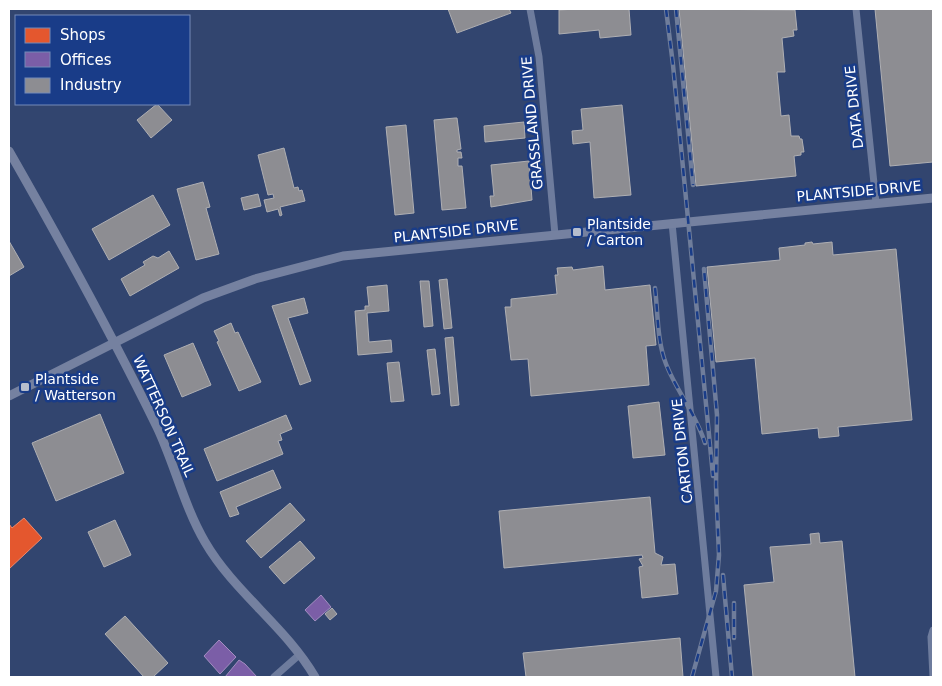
<svg xmlns="http://www.w3.org/2000/svg" width="942" height="686" viewBox="0 0 942 686" font-family="'DejaVu Sans',sans-serif">
<style>
.shops{fill:#e4572e;stroke:#ec896d}
.offices{fill:#7b5ea7;stroke:#a38ec1}
.industry{fill:#8d8d92;stroke:#afafb3}
.lines{fill:none;stroke-linecap:round;stroke-linejoin:round}
.street{stroke:#6e7c9d;stroke-width:7}
.secondary{stroke:#7581a0;stroke-width:9}
.rail-casing{stroke:#6f7d9b;stroke-width:4.5}
.rail{stroke:#193c88;stroke-width:2.5;stroke-dasharray:8;stroke-linecap:butt}
.poi-dot{fill:#b7becd;stroke:#193c88;stroke-width:2}
.labels{text-anchor:middle;stroke-width:5;stroke-linejoin:round;paint-order:stroke}
.street-label{font-size:14px;fill:#fff;stroke:#193c88}
.poi-label{font-size:14px;fill:#fff;stroke:#193c88;text-anchor:start}
</style>
<rect width="100%" height="100%" fill="#32456f"/>
<path class="shops" d="M24,518L42,538L9,569V524L12,528Z"/>
<path class="offices" d="M321,595L331,607L315,621L305,610Z
M219,640L236,657L220,674L204,656Z
M239,660L245,664L257,677H225Z"/>
<path class="industry" d="M448,9H509L511,13L457,33Z
M577,9H629L631,35L600,38L599,30L559,34V10Z
M679,9L795,10L797,30H793L794,36L782,38L785,72H777L781,116L789,115L791,136H799L800,139H802L804,152H801V155L794,156L796,176L696,186Z
M875,9H933V162L890,166Z
M157,104L172,120L151,138L137,120Z
M622,105L631,195L594,198L590,142L573,144L572,131L583,130L581,109Z
M455,118H457L461,149L457,150V152H461L462,158H458V166H462L466,208L442,210L434,120Z
M524,122L525,138L485,142L484,126Z
M406,125L414,213L395,215L386,127Z
M284,148L294,188L298,187L299,191L302,190L305,201L280,207L282,215L280,216L278,209L267,212L264,200L274,198L273,194L268,195L258,155Z
M529,161L532,200L491,207L490,196H494L491,165Z
M203,182L210,207L206,208L219,254L196,260L177,189Z
M258,194L261,206L244,210L241,198Z
M153,195L170,225L109,260L92,229Z
M9,241L24,267L9,276Z
M812,242L813,244L832,242L833,255L896,249L912,420L838,427L839,436L819,438L818,428L762,434L755,358L716,362L707,267L780,260L779,248L805,245V243Z
M169,251L179,268L130,296L121,279L145,265L143,262L153,256L158,258Z
M603,266L605,290L650,285L656,345L646,346L649,385L531,396L528,359L511,360L505,307H511V299L557,294L555,275H558L557,268L572,267L573,270Z
M447,279L452,328L444,329L439,280Z
M420,281H429L433,326L424,327Z
M387,285L389,311L367,313L369,342L391,340L392,352L358,355L355,311L365,310V306H369L367,287Z
M304,298L308,313L288,318L311,381L300,385L272,306Z
M231,323L235,333L238,332L261,382L239,391L217,342L219,341L214,331Z
M453,337L459,405L451,406L445,338Z
M193,343L211,385L182,397L164,355Z
M435,349L440,394L432,395L427,350Z
M399,362L404,401L391,402L387,363Z
M659,402L665,455L633,458L628,406Z
M100,414L124,473L56,501L32,443Z
M286,415L292,429L280,434L282,440L278,441L283,454L217,481L204,449Z
M273,470L281,488L236,507L239,514L230,517L220,492Z
M650,497L655,553L663,557L661,565L675,564L678,594L642,598L639,567L643,566L639,559L643,558L642,555L504,568L499,511Z
M290,503L305,520L261,558L246,541Z
M115,520L131,555L104,567L88,532Z
M819,533L820,543L842,541L855,677H753L744,585L774,582L770,547L811,544L810,534Z
M300,541L315,558L284,584L269,567Z
M332,608L337,614L330,620L325,614Z
M125,616L168,663L153,677H144L105,634Z
M680,638L683,677H526L523,653Z"/>
<g class="lines">
<path class="street" d="M530,9L539,57L555,235
M856,9L876,203
M672,223L716,677
M274,677L299,655
M933,677L931,637L933,630"/>
<path class="secondary" d="M9,151C61,242 111,333 157,427C175,465 184,506 205,542C234,592 286,627 315,677
M9,396L203,298L255,279L343,256L933,198"/>
<defs>
<path id="rail" d="M666,9L673,65L713,476
M676,9L693,185
M655,288C658,313 657,341 666,364C677,392 696,414 705,443
M723,575L732,677
M734,603V638
M692,677L716,591L719,555L716,485L717,415L704,269"/>
</defs>
<use href="#rail" class="rail-casing"/>
<use href="#rail" class="rail"/>
</g>
<g class="poi-dot">
<rect x="572" y="227" width="10" height="10" rx="2.5"/>
<rect x="20" y="382" width="10" height="10" rx="2.5"/>
</g>
<g class="labels">
<g class="street-label">
<text transform="translate(854 107) rotate(-96)" y="5">DATA DRIVE</text>
<text transform="translate(532 123) rotate(-95)" y="5">GRASSLAND DRIVE</text>
<text transform="translate(859 191) rotate(-5)" y="5">PLANTSIDE DRIVE</text>
<text transform="translate(456 231) rotate(-6)" y="5">PLANTSIDE DRIVE</text>
<text transform="translate(164 416) rotate(66)" y="5">WATTERSON TRAIL</text>
<text transform="translate(682 451) rotate(-96)" y="5">CARTON DRIVE</text>
</g>
<g class="poi-label">
<text x="587" y="229">Plantside<tspan x="587" dy="16">/ Carton</tspan></text>
<text x="35" y="384">Plantside<tspan x="35" dy="16">/ Watterson</tspan></text>
</g>
</g>
<rect width="942" height="686" fill="none" stroke="#ffffff" stroke-width="20"/>
<rect x="15" y="15" width="175" height="90" fill="#193c88" stroke="#758ab8"/>
<rect x="25" y="28" width="25" height="15" fill="#e4572e" stroke="#758ab8"/>
<text x="60" y="40" font-size="15" fill="#ffffff">Shops</text>
<rect x="25" y="52" width="25" height="15" fill="#7b5ea7" stroke="#758ab8"/>
<text x="60" y="65" font-size="15" fill="#ffffff">Offices</text>
<rect x="25" y="78" width="25" height="15" fill="#8d8d92" stroke="#758ab8"/>
<text x="60" y="90" font-size="15" fill="#ffffff">Industry</text>
</svg>
